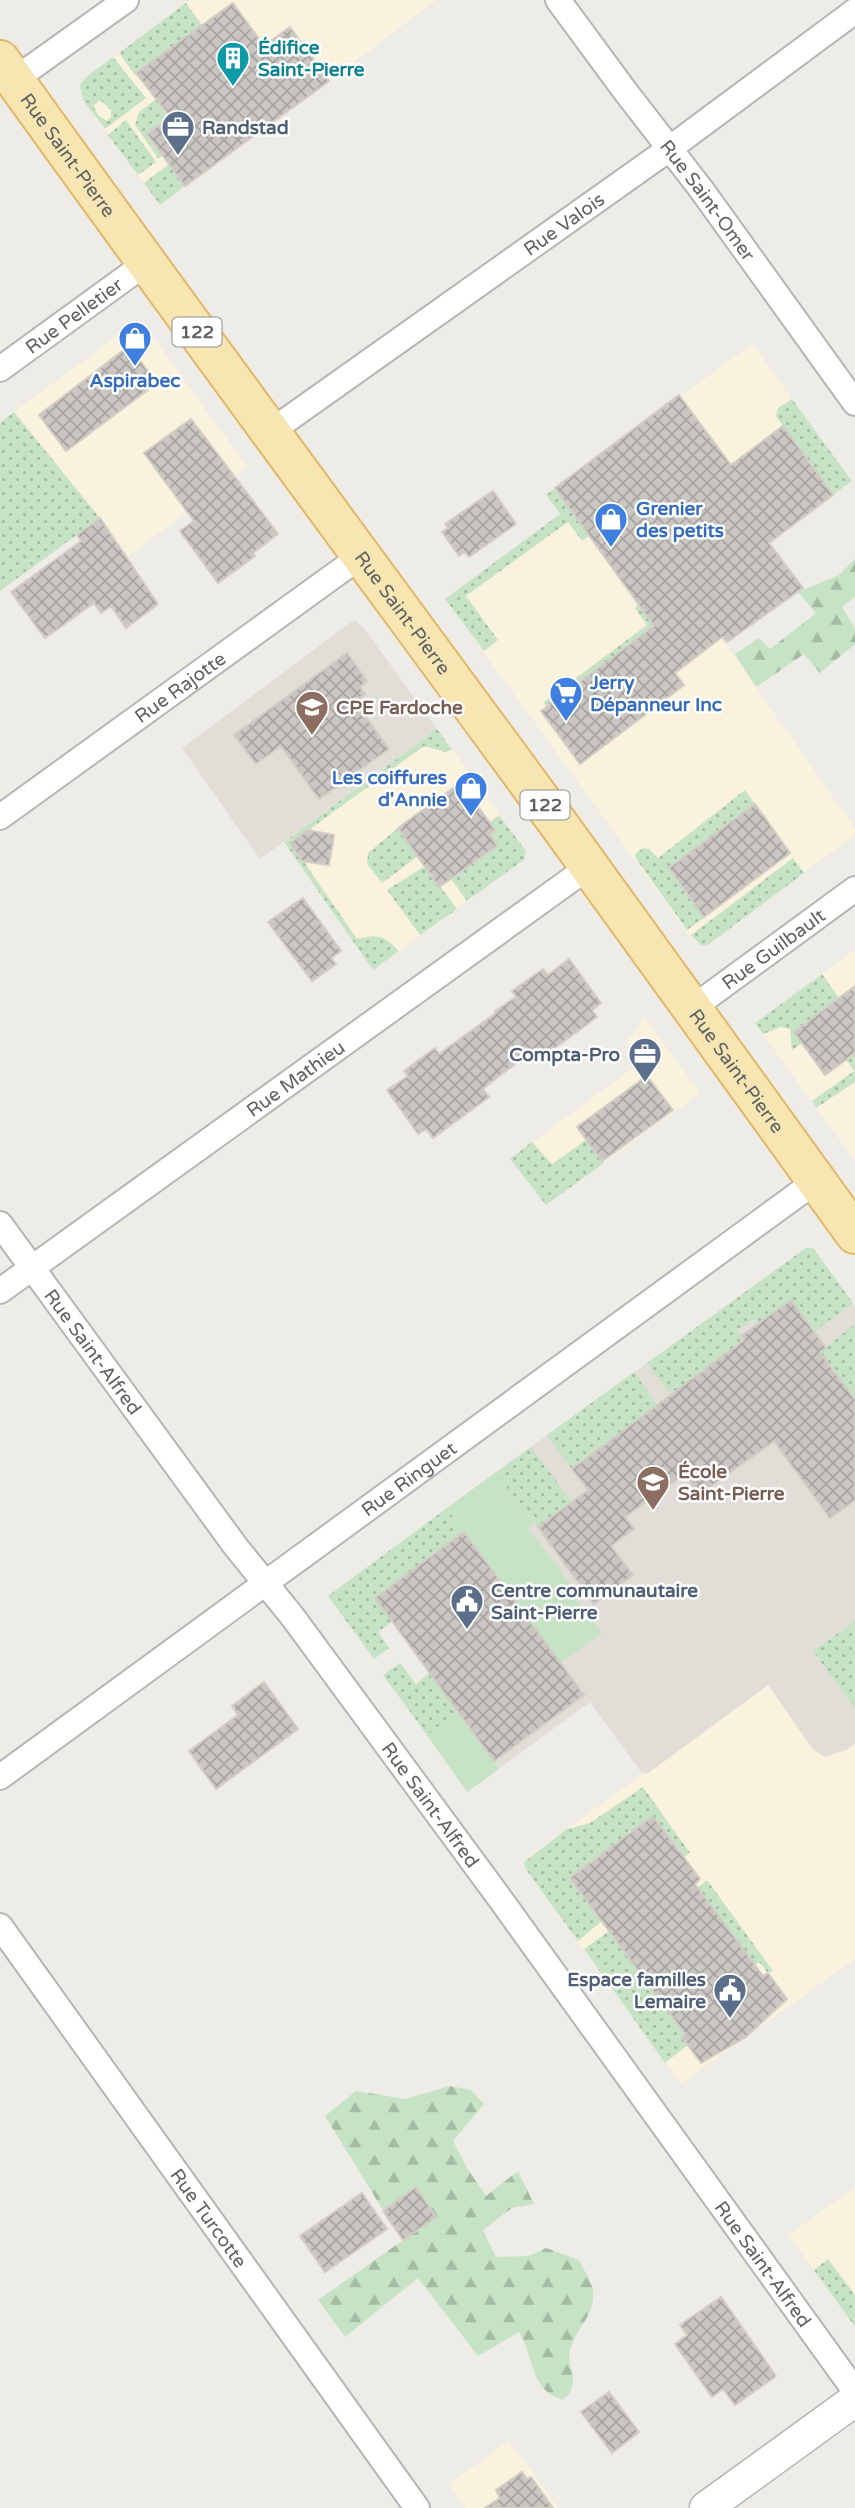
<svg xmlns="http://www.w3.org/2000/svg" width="855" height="2508" viewBox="0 0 855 2508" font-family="'Varela Round',sans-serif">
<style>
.commercial{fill:#fbf2de}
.education{fill:#e1ddd7}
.grass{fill:url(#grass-dots);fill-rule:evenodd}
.forest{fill:url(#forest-firs)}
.park{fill:#c7e3c5}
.building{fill:url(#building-cross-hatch);stroke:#d2cdc5;stroke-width:2}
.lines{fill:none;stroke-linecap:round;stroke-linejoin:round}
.minor-casing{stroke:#b3b6b9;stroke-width:28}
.tertiary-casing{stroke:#b3b6b9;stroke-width:35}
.primary-casing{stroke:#e3b769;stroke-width:42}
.minor{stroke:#fff;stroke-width:24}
.tertiary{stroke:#fff;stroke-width:32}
.primary{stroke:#f7e6b2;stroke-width:38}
.labels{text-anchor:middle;stroke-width:5;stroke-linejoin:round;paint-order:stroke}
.shield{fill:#fff;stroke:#8e9092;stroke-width:2}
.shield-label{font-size:18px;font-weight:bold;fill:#5d6164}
.culture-label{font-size:19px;font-weight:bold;fill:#0d838f;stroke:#fff;text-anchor:start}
.service-label{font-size:19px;font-weight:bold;fill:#4e5e75;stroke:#fff;text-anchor:start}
.street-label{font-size:19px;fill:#5d6164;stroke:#fff}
.shop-label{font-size:19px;font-weight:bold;fill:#366cbe;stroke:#fff;text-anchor:start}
.education-label{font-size:19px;font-weight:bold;fill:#785e54;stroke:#fff;text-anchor:start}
</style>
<defs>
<pattern id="grass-dots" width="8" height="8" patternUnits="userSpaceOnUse" patternTransform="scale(1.75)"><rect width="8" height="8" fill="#c7e3c5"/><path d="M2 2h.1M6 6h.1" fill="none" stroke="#a5bba4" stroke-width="1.8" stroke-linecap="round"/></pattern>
<pattern id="forest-firs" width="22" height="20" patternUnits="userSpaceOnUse" patternTransform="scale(1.75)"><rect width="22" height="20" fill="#c7e3c5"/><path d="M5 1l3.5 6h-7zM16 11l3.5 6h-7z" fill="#a5bba4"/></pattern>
<pattern id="building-cross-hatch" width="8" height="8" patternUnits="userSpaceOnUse" patternTransform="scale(1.75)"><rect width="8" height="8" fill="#cac7c2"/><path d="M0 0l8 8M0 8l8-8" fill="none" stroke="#a7a5a1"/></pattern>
</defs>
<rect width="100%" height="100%" fill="#eeece6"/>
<path class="commercial" d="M191,0H436L329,81L160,205L83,100L80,85L86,77Z
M138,321L142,322L247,467L128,556L14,412Z
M752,344L852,481L694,599L855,829V835L702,946L688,933L445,599L560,514L546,495Z
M437,729L526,851V855L525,859L373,970L284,842Z
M855,950V1161L755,1023Z
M645,1018L700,1093L546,1205L510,1159L640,1063L626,1043Z
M768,1685L813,1749L824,1757L846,1750L855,1743V1959L681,2083L525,1868L524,1862L529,1856Z
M855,2187V2327L789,2235Z
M509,2441L558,2508H466L449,2484Z"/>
<path class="education" d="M356,621L363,627L437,729L260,859L182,748L350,623Z
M806,1248H813L855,1307V1621L813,1651L855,1709V1743L846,1750L824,1757L813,1749L768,1685L647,1774L641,1772L590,1702L467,1792L427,1735L457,1712L472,1732L562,1666L447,1508Z"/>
<path class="grass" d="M186,3L202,25L135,75L119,53Z
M113,57L146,98L105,129L83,100L80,85L86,77ZM100,100L111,110V117L107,121L99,116L93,106Z
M156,99L169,118L147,134L163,156L158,158L135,125L139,112Z
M126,120L156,162L138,175L108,135Z
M169,164L185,186L160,205L144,183Z
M792,399L852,481L833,495L776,416L778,408Z
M14,412L100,518L0,591V423Z
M555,488L590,535L582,541L568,522L466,596L498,640L484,651L445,599L560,514L546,495Z
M639,604L665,640L546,707L544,702L647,625L635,608Z
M437,729L452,750L445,752L424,746L291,843L357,939C379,934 383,935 399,951L373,970L284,842Z
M745,790L755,804L670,868L705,917L687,930L637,860L635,854L643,848L649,849L658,858Z
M499,815L526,851L525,859L467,901L451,879L497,846L490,835L489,823Z
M398,828L418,856L382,883L367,864L368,853Z
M793,858L804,873L709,944L702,946L691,935Z
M425,866L457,909L420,935L387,890Z
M822,974L839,998L794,1031L802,1043L792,1050L790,1029L781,1027L763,1034L755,1023Z
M855,1053V1082L816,1108L812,1101L854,1071L846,1059Z
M586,1140L604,1163L546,1205L510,1159L532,1142L552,1164Z
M806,1248H813L853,1303L814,1332L791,1300L758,1324L754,1319L737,1330L744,1340L696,1375L698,1379L674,1396L671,1390L668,1392L647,1363Z
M855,1324V1400L820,1352Z
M634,1372L658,1406L572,1469L547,1435Z
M531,1447L572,1502L538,1527L495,1473Z
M447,1508L464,1532L375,1598L392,1622L378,1632L389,1648L374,1659L328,1596Z
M855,1621V1709L813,1651Z
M400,1663L416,1684L429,1673L457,1712L427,1735L383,1675Z
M643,1787L690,1853L684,1857L653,1816L571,1878L602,1921L578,1941L525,1868L524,1862L567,1829L590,1823Z
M707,1880L773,1971L768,1973L759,1962L755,1965L697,1888Z
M609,1931L685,2034L688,2045L665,2063L584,1949Z
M828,2259L855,2295V2327L814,2270Z"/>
<path class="forest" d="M855,559V597L842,607L855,629V644L820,673L804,654L756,687L735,654L759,638L770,649L816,613L798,592L839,575Z
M450,2086L471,2090L484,2104L453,2141L467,2168L486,2196L518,2171L534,2204L512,2208L483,2230L496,2257L528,2256L546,2248L579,2260C583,2269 592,2281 593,2290C596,2314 576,2329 570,2350C565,2370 584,2380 563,2400C529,2390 535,2358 519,2332L478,2356L418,2278L345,2337L318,2300L436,2217L416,2188L383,2210L325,2116L356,2091L405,2099Z"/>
<path class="park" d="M495,1473L534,1523L527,1527L570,1583L566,1586L602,1633L560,1663L447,1508Z
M457,1712L499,1769L467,1792L427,1735Z"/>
<path class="building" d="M233,3L264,46L290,27L329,81L185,186L147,134L170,117L136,73Z
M129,346L157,383L66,451L39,415Z
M679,395L731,465L783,426L833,495L769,543L803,588L727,642L722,637L675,673L684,685L580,764L541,711L654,626L555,488Z
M191,419L278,534L253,553L255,556L218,583L180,531L194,521L144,453Z
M493,491L516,524L469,557L465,552L459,556L442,532L448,528L445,524Z
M100,518L158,604L126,628L111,606L101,613L94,603L45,638L11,592L81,541L77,535Z
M347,653L367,681L360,687L365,694L355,702L389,749L319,799L281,746L256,764L234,735Z
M456,786L464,797L468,793L495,830L490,835L497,846L439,887L398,828Z
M755,804L790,853L704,917L669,868Z
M308,830L334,835L329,865L302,861L290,843Z
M303,898L341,951L331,958L336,964L312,981L268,922Z
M569,959L601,1003L592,1010L597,1017L541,1058L534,1049L483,1089L489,1097L433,1138L426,1129L418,1134L387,1090L408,1076L404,1071L435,1048L439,1054L496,1013L495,1011L516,997L512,991L543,969L548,975Z
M855,986V1053L825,1075L794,1032Z
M647,1076L673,1110L602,1161L577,1127Z
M791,1300L826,1348L820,1352L855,1400V1500L830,1518L774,1441L699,1495L685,1474L625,1517L634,1529L611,1546L633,1575L594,1604L538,1527L588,1490L572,1469L744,1340L741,1336Z
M464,1532L584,1695L494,1761L375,1598Z
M264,1682L298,1729L216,1789L189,1751L238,1715L232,1706Z
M653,1816L700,1879L695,1884L763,1976L768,1973L787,1999L746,2037L701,2063L682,2037L685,2034L570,1878Z
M416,2187L436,2217L403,2240L383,2211Z
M362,2193L387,2229L325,2272L300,2236Z
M721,2297L776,2376L735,2405L723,2389L712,2397L675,2344L687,2335L680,2325Z
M609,2392L639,2432L612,2453L581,2412Z
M522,2472L527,2479L531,2477L553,2508H485L500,2498L496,2490Z"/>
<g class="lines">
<defs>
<g id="minor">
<path id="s1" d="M558,0L625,91L701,189L855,403"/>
<path d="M14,80L126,0"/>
<path id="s2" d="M0,369L146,263"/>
<path id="s3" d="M270,432L669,149L855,11"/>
<path id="s4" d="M0,817L361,556"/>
<path id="s5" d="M691,1009L855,889"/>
<path id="s6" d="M0,1224L236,1547L292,1616L501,1900L855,2391"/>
<path id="s7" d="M0,1291L590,866"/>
<path id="s8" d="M0,1777L816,1181"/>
<path id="s9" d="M0,1926L417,2508"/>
</g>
<path id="tertiary" d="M706,2508L855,2400"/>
<g id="primary">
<path id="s10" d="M0,60C184,317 373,571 560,826C659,961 756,1098 855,1234"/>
</g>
</defs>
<use href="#minor" class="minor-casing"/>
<use href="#tertiary" class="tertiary-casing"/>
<use href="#primary" class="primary-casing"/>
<use href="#minor" class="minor"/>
<use href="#tertiary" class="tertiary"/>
<use href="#primary" class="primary"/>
</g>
<defs>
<symbol id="building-pin" viewBox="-11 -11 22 30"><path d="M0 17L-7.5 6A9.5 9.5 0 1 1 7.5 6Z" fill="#0f9aa8" stroke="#fff"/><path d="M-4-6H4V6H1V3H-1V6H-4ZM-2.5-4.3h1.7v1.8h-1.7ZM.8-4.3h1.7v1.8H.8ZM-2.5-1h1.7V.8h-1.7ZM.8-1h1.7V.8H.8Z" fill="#fff"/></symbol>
<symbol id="office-pin" viewBox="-11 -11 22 30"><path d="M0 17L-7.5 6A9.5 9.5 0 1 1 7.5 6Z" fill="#5c6f8a" stroke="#fff"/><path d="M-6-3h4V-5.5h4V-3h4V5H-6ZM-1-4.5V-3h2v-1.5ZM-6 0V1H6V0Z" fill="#fff"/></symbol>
<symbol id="shop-pin" viewBox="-11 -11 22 30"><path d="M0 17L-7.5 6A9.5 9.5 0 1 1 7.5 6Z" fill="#3f7fe0" stroke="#fff"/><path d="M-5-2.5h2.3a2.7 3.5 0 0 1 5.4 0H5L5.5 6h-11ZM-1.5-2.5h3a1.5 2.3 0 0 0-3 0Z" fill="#fff"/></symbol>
<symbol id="supermarket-pin" viewBox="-11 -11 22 30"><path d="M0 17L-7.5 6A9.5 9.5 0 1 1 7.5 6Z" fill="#3f7fe0" stroke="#fff"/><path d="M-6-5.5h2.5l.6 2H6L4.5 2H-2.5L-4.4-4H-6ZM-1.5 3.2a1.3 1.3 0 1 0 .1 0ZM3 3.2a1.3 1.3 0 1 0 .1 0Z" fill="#fff"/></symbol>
<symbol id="school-pin" viewBox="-11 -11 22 30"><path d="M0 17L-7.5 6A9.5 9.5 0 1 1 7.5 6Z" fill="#8d6e63" stroke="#fff"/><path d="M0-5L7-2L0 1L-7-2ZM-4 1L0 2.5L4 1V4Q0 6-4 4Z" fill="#fff"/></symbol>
<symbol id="civic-pin" viewBox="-11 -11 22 30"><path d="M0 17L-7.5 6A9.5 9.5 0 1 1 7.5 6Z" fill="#5c6f8a" stroke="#fff"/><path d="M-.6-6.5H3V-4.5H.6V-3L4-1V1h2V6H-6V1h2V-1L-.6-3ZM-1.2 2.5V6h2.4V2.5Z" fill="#fff"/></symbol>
</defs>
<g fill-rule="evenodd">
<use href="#building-pin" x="214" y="39" width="38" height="52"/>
<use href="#office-pin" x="159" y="108" width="38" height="52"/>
<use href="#shop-pin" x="116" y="319" width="38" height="52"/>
<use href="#shop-pin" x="592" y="500" width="38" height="52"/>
<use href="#supermarket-pin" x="547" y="674" width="38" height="52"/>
<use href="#school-pin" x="293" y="688" width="38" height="52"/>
<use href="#shop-pin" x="452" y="769" width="38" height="52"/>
<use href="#office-pin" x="626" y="1035" width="38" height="52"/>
<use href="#school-pin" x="634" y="1463" width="38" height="52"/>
<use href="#civic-pin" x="448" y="1582" width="38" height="52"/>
<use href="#civic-pin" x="711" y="1971" width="38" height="52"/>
</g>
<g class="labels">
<g class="shield">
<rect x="172.5" y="317.5" width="49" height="29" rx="5"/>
<rect x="520.5" y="790.5" width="49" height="29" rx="5"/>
</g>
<g class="shield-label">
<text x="197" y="338">122</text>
<text x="545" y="811">122</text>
</g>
<g class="culture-label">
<text x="258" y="54">Édifice<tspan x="258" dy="22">Saint-Pierre</tspan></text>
</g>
<g class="service-label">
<text x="202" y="134">Randstad</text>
<text x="620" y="1061" text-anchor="end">Compta-Pro</text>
<text x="491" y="1597">Centre communautaire<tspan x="491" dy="22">Saint-Pierre</tspan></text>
<text x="706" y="1986" text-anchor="end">Espace familles<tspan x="706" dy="22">Lemaire</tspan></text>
</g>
<g class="street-label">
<text dy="7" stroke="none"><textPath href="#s10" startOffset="117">Rue Saint-Pierre</textPath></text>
<text dy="7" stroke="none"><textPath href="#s1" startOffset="250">Rue Saint-Omer</textPath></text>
<text dy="7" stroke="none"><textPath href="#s3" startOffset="360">Rue Valois</textPath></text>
<text dy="7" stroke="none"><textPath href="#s2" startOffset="91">Rue Pelletier</textPath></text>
<text dy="7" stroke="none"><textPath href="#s10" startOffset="684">Rue Saint-Pierre</textPath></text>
<text dy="7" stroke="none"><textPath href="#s4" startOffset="222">Rue Rajotte</textPath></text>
<text dy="7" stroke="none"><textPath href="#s5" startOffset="102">Rue Guilbault</textPath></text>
<text dy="7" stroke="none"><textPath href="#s10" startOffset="1251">Rue Saint-Pierre</textPath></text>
<text dy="7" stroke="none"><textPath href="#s7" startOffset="364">Rue Mathieu</textPath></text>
<text dy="7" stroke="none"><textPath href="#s6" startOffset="158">Rue Saint-Alfred</textPath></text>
<text dy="7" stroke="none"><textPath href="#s8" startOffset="506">Rue Ringuet</textPath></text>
<text dy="7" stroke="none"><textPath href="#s6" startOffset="723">Rue Saint-Alfred</textPath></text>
<text dy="7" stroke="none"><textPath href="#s9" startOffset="359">Rue Turcotte</textPath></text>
<text dy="7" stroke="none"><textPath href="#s6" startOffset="1290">Rue Saint-Alfred</textPath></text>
</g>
<g class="shop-label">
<text x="135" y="387" text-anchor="middle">Aspirabec</text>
<text x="636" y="515">Grenier<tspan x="636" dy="22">des petits</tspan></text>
<text x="590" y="689">Jerry<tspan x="590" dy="22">Dépanneur Inc</tspan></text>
<text x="447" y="784" text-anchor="end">Les coiffures<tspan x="447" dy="22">d'Annie</tspan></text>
</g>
<g class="education-label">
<text x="336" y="714">CPE Fardoche</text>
<text x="678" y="1478">École<tspan x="678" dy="22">Saint-Pierre</tspan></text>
</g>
</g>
</svg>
